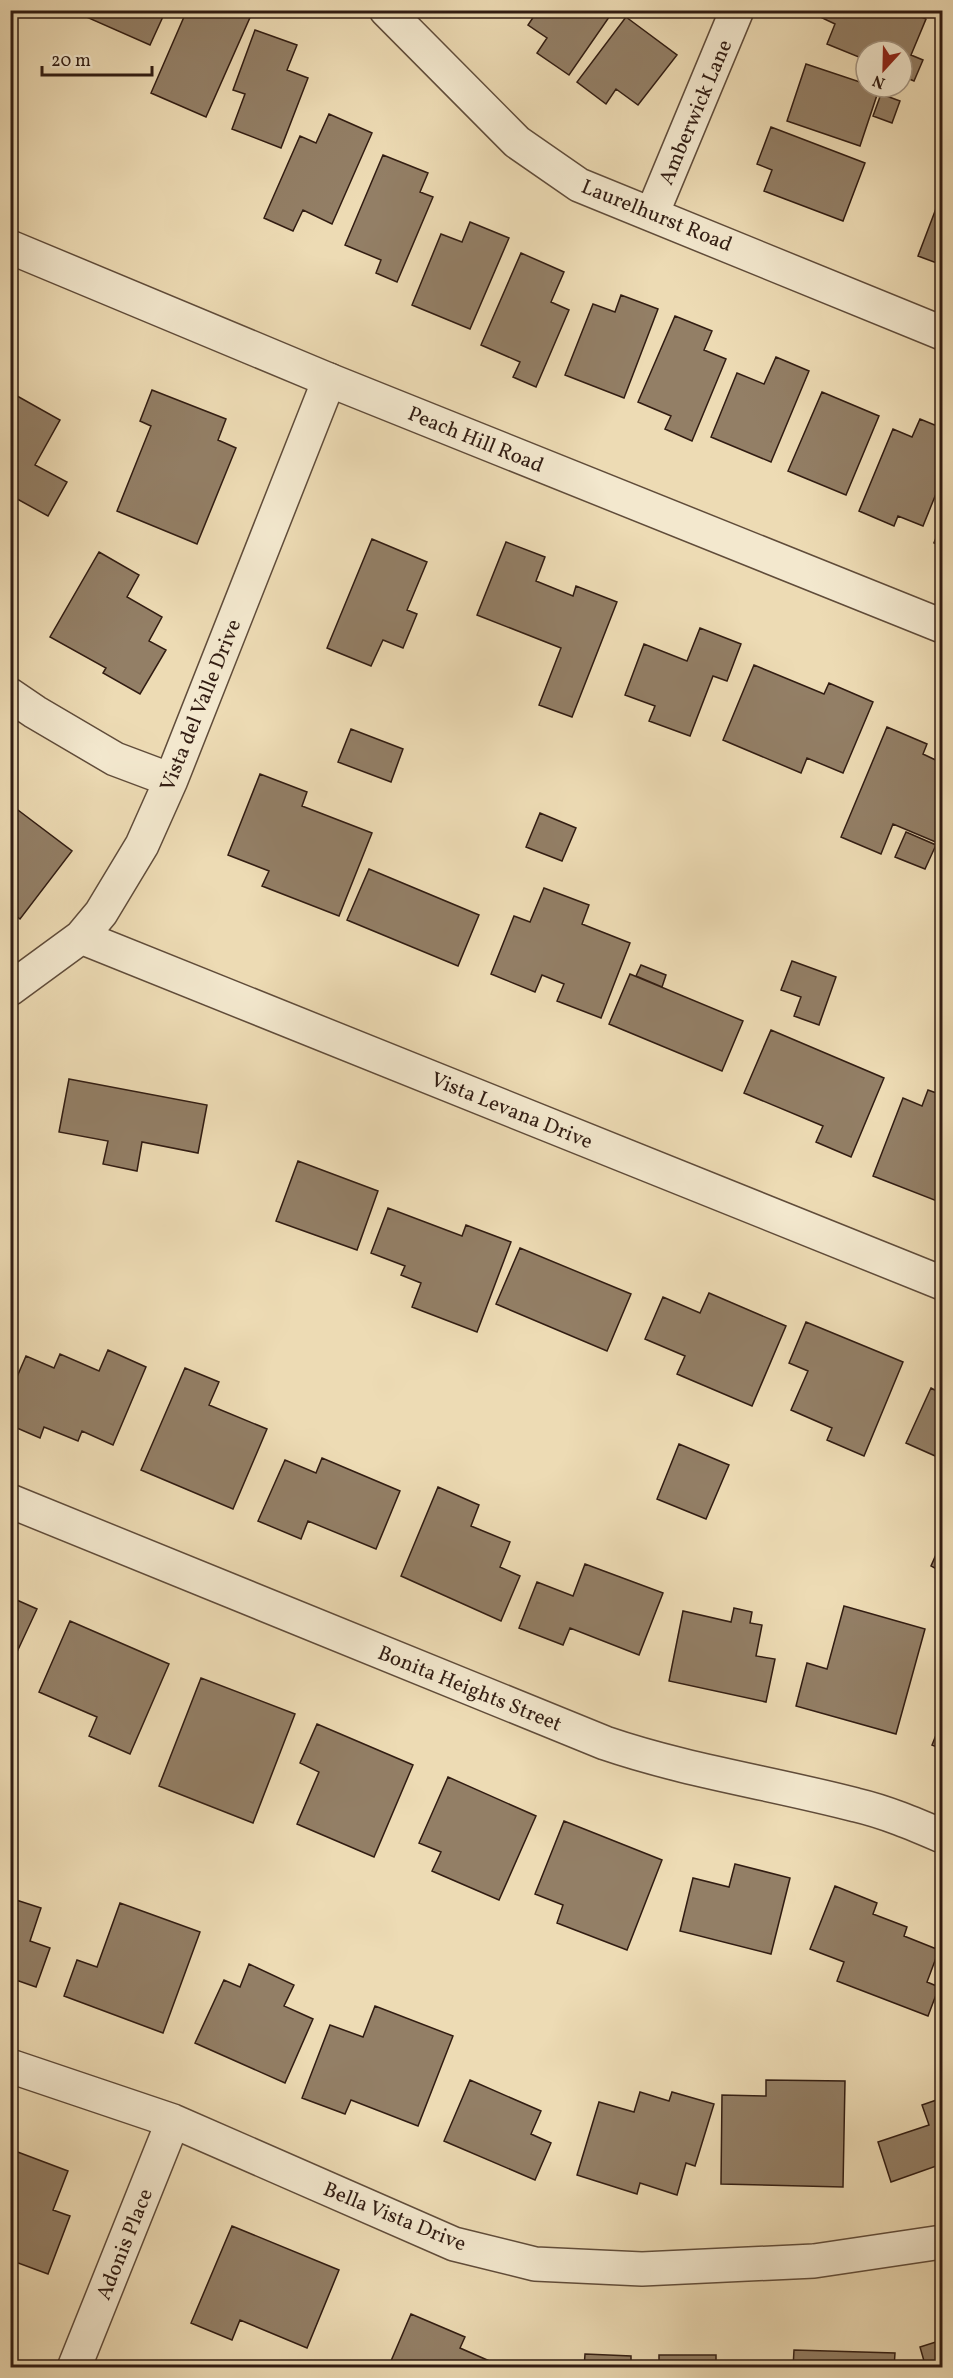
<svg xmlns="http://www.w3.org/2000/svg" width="953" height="2378" viewBox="0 0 953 2378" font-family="Vollkorn,serif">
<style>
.building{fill:#937f66;stroke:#311c12;stroke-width:1.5}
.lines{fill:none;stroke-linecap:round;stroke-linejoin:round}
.minor-casing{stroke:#604c3a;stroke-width:36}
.tertiary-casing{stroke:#604c3a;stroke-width:36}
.minor{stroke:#f3e8ce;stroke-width:33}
.tertiary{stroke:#f3e8ce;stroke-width:33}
.labels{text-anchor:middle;stroke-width:4.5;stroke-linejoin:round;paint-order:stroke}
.street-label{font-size:21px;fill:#311c12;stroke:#f3e8ce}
</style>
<rect width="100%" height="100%" fill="#eddbb4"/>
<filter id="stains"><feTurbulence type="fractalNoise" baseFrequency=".00333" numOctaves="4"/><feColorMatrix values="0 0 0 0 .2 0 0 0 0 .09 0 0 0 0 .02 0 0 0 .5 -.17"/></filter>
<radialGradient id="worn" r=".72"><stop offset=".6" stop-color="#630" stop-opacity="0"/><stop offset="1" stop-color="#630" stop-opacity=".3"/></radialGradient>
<path class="building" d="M87,10H166L150,45L84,16Z
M187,10H247L252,13L206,117L151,93Z
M538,10H614L569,75L537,53L547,38L528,25Z
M823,10H907L926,19L911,55L923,60L914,81L902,76V51H866V60L827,44L835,24L820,17Z
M626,17L677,55L638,105L616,89L606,104L577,82Z
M255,30L297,45L287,70L308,78L281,148L232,129L245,94L233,90Z
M806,64L866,84V87L879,89L860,146L787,121Z
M881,94L900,101L892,123L873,116Z
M329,114L372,133L332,224L303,210L293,231L264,218L300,136L316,143Z
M771,127L865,163L843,221L764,191L772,170L757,164Z
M383,155L428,173L420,192L433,197L397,282L376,273L381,260L345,245Z
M940,198L942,199V265L918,256Z
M470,222L509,238L470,329L412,305L441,234L462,242Z
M521,253L564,272L551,302L569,310L536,387L513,377L520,362L481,345Z
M621,295L658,309L624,398L565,375L593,304L615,312Z
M675,316L712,331L704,350L726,359L692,441L665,429L671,416L638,402Z
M776,357L809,371L771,462L711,437L737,373L764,384Z
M152,390L226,419L218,440L236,448L197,544L117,511L151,426L140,421Z
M10,392L60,420L35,465L67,482L48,516L10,495V483L15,475L10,473Z
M822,392L879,416L846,495L788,471Z
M920,419L942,428V479L923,526L898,516L894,526L859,511L893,429L912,437Z
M942,523V547L934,543Z
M372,539L427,562L407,610L417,614L403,648L383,640L371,666L327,648Z
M506,542L545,557L536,581L573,596L576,586L617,602L572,717L539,705L561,648L477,615Z
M99,552L139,575L127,597L162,617L149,641L166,650L140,694L103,673L106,668L50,637Z
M700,628L741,644L727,681L713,676L690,736L649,721L655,706L625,695L644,644L687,661Z
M754,665L824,694L829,683L873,702L843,773L807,758L801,773L723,740Z
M887,727L927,744L923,754L942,763V833L938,843L893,824L881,854L841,837Z
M351,729L403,749L391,782L338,762Z
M260,774L307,792L302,806L372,833L339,916L262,886L269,871L228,855Z
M10,804L72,851L20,919L10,911Z
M540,813L576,828L562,861L526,847Z
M906,832L936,845L925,869L895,857Z
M369,869L479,915L458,966L347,920Z
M544,888L589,905L582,924L630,943L601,1018L557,1001L564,984L542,975L535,992L491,974L514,916L530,922Z
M792,961L836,977L819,1025L794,1016L801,997L781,990Z
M641,965L666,975L662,987L636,976Z
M630,974L743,1021L722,1071L609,1024Z
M771,1030L884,1078L851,1157L816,1142L823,1126L744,1093Z
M69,1079L207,1105L198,1153L142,1142L137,1171L103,1164L108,1141L59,1132Z
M928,1090L942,1095V1203L873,1176L903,1098L922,1106Z
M298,1161L378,1191L357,1250L276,1221Z
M388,1208L462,1236L466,1225L511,1242L477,1332L412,1307L421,1283L401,1275L405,1266L371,1253Z
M520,1248L631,1294L607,1351L496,1304Z
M709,1293L786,1326L752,1406L677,1374L685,1356L645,1339L663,1297L700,1313Z
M806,1322L903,1362L864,1456L827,1440L832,1428L791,1410L808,1371L789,1363Z
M108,1350L146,1367L113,1445L82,1431L78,1441L44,1427L40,1438L10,1425V1393L26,1356L54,1368L60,1354L99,1371Z
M185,1368L219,1382L209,1405L267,1429L233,1509L141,1470Z
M931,1388L942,1394V1459L906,1443Z
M679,1444L729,1465L706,1519L657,1499Z
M322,1458L400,1491L376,1549L308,1521L301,1539L258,1521L285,1460L316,1473Z
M438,1487L479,1505L471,1526L510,1542L500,1567L520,1576L501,1621L401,1576Z
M942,1541V1572L931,1566Z
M585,1564L663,1593L639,1655L570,1628L563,1645L519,1628L537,1582L573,1596Z
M10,1597L37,1609L10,1667Z
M844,1606L925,1629L896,1734L796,1706L807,1663L827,1669Z
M734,1608L752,1612L750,1623L762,1625L756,1656L775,1659L766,1702L669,1681L683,1611L731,1622Z
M70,1621L169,1664L130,1754L89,1736L97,1717L39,1692Z
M201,1678L295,1714L253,1823L159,1786Z
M942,1720V1749L932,1745Z
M317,1724L413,1765L374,1857L297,1824L319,1772L300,1763Z
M448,1777L536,1816L499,1900L432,1871L441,1852L419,1843Z
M564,1821L662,1860L627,1950L557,1923L563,1905L535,1894Z
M735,1864L790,1878L771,1954L680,1931L693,1878L729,1887Z
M835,1886L877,1903L873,1914L907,1927L904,1936L939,1950L927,1982L939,1987L928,2016L837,1981L844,1962L810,1949Z
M10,1898L41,1908L30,1941L50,1948L36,1987L10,1978Z
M120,1903L200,1932L163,2033L64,1996L77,1960L97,1967Z
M249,1964L294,1985L284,2006L313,2019L285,2083L195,2043L224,1980L240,1987Z
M375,2006L453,2036L418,2126L351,2100L345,2114L302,2098L330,2025L363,2037Z
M470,2080L541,2111L531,2134L551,2143L535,2180L444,2141Z
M766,2080L845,2081L843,2187L721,2184L722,2095L766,2096Z
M640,2092L669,2101L672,2092L714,2104L695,2166L686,2163L677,2195L640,2183L637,2194L577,2175L599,2102L634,2112Z
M942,2098V2164L891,2182L878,2142L929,2125L922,2105Z
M15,2151L68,2171L53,2210L70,2216L48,2274L10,2260V2163Z
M232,2226L339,2270L307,2348L240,2320L232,2340L191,2323Z
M411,2314L465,2337L460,2348L494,2363L492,2368H388Z
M942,2340V2368H926L920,2347Z
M794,2350L895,2353L894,2368H793Z
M585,2354L631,2356V2368H584Z
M659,2355H716V2368H659Z"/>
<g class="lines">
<defs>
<path id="minor" d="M386,10L517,142L579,185L942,333
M652,214L737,10
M10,695L35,712L115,759L171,780
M81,937L942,1283
M10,989L81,937L101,913L142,845L171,780L329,380
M10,1501L605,1743C687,1771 772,1783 856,1805C886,1812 914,1824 942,1836
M10,2066L173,2121L454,2244L535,2264L642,2269L814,2261L942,2242
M74,2368L173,2121"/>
<path id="tertiary" d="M10,247L329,380L942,626"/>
</defs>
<use href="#minor" class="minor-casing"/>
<use href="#tertiary" class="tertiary-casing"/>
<use href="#minor" class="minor"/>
<use href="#tertiary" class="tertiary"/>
</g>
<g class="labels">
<g class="street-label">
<text transform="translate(695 112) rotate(-67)" y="7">Amberwick Lane</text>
<text transform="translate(657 215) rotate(22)" y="7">Laurelhurst Road</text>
<text transform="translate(476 439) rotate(22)" y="7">Peach Hill Road</text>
<text transform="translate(200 705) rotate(-68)" y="7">Vista del Valle Drive</text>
<text transform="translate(512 1110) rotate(22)" y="7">Vista Levana Drive</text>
<text transform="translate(470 1688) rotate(22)" y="7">Bonita Heights Street</text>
<text transform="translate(395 2216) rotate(22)" y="7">Bella Vista Drive</text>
<text transform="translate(124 2244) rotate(-68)" y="7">Adonis Place</text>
</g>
</g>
<rect width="953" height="2378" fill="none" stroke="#eddbb4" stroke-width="36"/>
<rect x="12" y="12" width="929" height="2354" fill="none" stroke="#311c12" stroke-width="3"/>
<rect x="18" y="18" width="917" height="2342" fill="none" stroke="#311c12" stroke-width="1.5"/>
<g transform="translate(884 69) rotate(202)"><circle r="28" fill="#f3e8ce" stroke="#a59683" stroke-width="1.5"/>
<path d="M0-4.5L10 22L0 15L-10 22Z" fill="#8f2418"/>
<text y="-9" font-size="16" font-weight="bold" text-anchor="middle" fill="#311c12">N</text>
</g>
<path d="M42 66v9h110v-9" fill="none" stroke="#311c12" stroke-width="3"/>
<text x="51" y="66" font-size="18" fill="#311c12" stroke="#f3e8ce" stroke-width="4.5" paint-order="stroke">20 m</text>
<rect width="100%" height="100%" filter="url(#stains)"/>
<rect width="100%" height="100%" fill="url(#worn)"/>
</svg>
